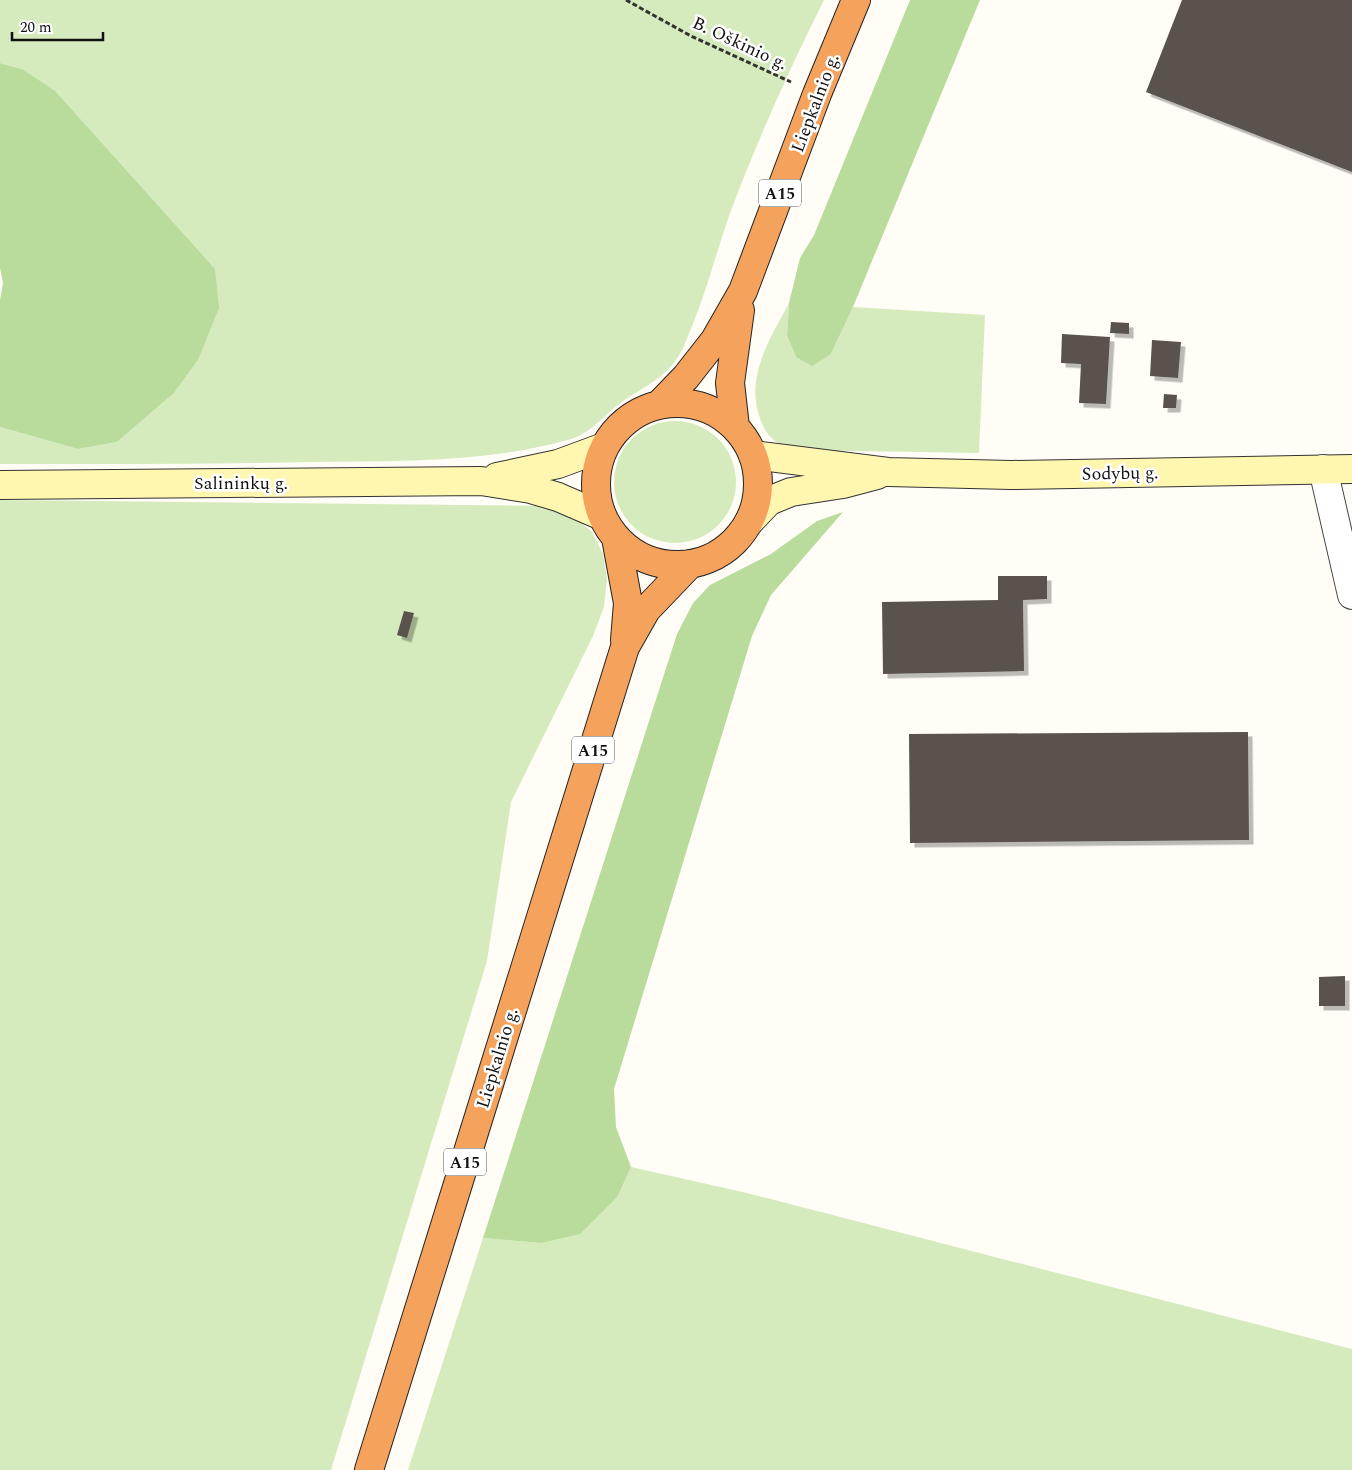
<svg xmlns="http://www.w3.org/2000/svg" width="1352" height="1470" viewBox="0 0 1352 1470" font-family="Spectral,serif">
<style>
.green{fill:#d5ebbd}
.forest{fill:#b9dc9c}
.building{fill:#5a524d;filter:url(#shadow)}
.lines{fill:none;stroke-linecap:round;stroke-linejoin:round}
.street-casing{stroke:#444;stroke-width:30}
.secondary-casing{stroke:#333;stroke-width:30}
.highway-casing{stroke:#222;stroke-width:30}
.path{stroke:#333;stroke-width:3;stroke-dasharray:5 2.5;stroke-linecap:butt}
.street{stroke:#fff;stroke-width:28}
.secondary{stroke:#fff6b0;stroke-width:28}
.highway{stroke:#f5a25d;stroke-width:28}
.labels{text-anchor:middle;stroke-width:5;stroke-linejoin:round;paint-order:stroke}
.shield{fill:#fff;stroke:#585858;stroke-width:1}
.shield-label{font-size:16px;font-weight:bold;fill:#111}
.street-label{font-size:18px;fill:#111;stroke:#fff}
</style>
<defs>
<filter id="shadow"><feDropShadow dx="4.5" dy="4.5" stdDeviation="0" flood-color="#0004"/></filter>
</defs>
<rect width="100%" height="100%" fill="#fffdf5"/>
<path class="green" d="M0,0H824C789,70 756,143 729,216C716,253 707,290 692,326C687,339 681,355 672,365C658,382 636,391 619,404C603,416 591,433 571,439C488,463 399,461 314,462C209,464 105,464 0,464V427L78,449L117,442L174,393L198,360L22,69L0,63Z
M789,303L787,336L796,357L831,354L853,307L985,315L979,453L796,450C789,447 780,445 775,441C766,434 762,425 759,415C746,375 771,337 789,303Z
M614 482a61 61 0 1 1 122 0a61 61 0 1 1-122 0Z
M0,500L546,506L572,515L592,532L603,554L607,579L604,607L593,636L511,802L487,961L331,1470H0Z
M631,1167L747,1193L1352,1349V1470H408L483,1238L541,1243L618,1196Z"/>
<path class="forest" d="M910,0H980L853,307L831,354L812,366L796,357L787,336L789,303L800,258L814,235Z
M0,63L22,69L55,91L215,269L219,308L198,360L174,393L117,442L78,449L0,427V300L3,283L0,268Z
M843,512L771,595L752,636L614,1089L616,1127L631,1167L618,1196L580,1234L541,1243L483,1238L677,634L693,603L710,585L771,554L817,521Z"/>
<path class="building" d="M1182,0H1352V172L1146,92Z
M1111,322L1129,323V334L1110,333Z
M1062,334L1110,337L1106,404L1079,403L1081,364L1061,363Z
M1152,340L1181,342L1178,378L1150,376Z
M1164,394L1177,395L1176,408H1163Z
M998,576H1047V599L1023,600L1024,671L883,674L882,602L998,600Z
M404,611L414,613L407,638L397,635Z
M1248,732L1249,840L910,843L909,734Z
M1345,976V1006H1319V977Z"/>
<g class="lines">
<defs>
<path id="street" d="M1323,469L1352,595"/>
<path id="secondary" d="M753,455L888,472L1011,475L1352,469
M497,477L558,464L604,447
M0,485L481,481L531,489L558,497L602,516
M749,522L769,501L791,492L843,484L877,475"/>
<path id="highway" d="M596 484a81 81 0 1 1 162 0a81 81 0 1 1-162 0Z
M660,404L686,377L715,340L743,291L817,94L856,0
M735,427L730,383L740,310
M616,538L628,603L625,640
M369,1470L625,647L646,610L690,564"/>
</defs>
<use href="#street" class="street-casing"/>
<use href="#secondary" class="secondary-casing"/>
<use href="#highway" class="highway-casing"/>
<path class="path" d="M626,0L691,36L791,82"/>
<use href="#street" class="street"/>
<use href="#secondary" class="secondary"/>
<use href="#highway" class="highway"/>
</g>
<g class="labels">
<g class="shield">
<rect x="759" y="179.5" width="42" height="27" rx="4"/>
<rect x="572" y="736.5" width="42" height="27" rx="4"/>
<rect x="444" y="1148.5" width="42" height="27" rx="4"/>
</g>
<g class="shield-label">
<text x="780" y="199">A15</text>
<text x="593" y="756">A15</text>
<text x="465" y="1168">A15</text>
</g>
<g class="street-label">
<text transform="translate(740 43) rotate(25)" y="6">B. Oškinio g.</text>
<text transform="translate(815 103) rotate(-69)" y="6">Liepkalnio g.</text>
<text transform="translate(1120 473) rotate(-1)" y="6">Sodybų g.</text>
<text x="241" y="489">Salininkų g.</text>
<text transform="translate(497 1058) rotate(-73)" y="6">Liepkalnio g.</text>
</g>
</g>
<path d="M12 32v8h91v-8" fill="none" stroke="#111111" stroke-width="2.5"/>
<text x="20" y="32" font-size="15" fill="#111111" stroke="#ffffff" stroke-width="4" paint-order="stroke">20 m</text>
</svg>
